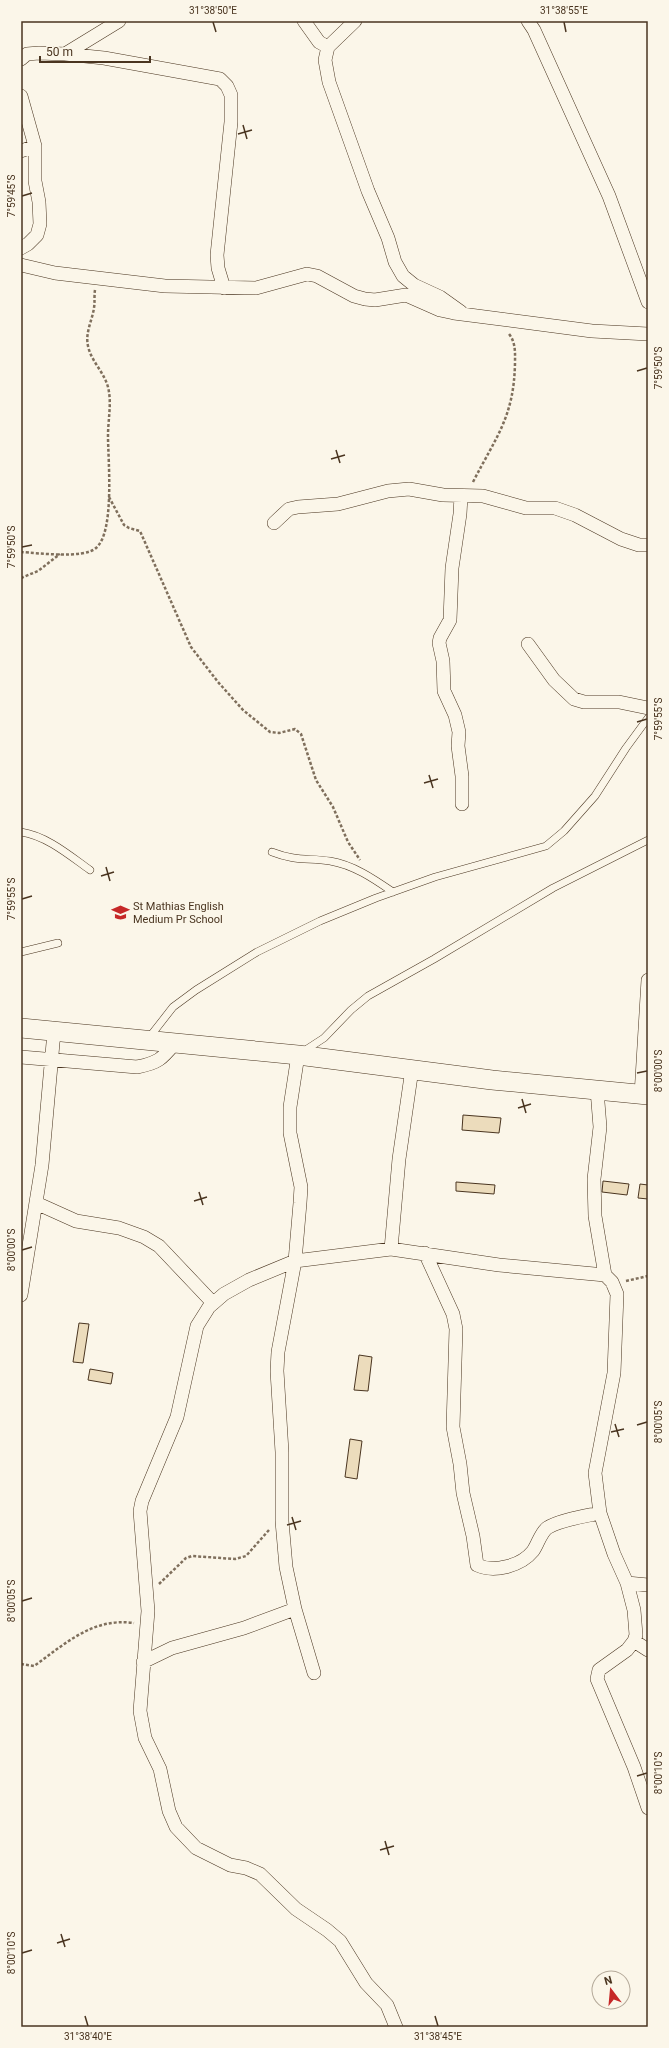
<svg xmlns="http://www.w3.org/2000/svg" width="669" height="2048" viewBox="0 0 669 2048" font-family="Roboto,sans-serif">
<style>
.building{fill:#ecdcbc;stroke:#4a3520}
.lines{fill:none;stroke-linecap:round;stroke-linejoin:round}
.lane-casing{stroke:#4a3520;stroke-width:8}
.street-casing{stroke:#4a3520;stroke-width:14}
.secondary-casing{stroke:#4a3520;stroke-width:20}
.path{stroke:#7f6f5c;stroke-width:2.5;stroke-dasharray:3 2;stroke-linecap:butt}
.lane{stroke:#fbf6e9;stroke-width:7}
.street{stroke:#fbf6e9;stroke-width:13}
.secondary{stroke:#fbf6e9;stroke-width:19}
.ticks{fill:none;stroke:#4a3520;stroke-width:1.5}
.labels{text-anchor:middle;stroke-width:3;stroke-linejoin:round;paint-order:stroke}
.poi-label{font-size:11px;fill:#4a3520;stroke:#fbf6e9;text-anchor:start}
.neatline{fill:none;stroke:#4a3520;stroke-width:1.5}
.ticks-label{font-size:10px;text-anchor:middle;fill:#4a3520}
</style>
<rect width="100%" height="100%" fill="#fbf6e9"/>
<path class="building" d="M463,1115L501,1118L499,1133L462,1130Z
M603,1181L629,1184L627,1195L602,1192Z
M456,1182L495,1185L494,1194L456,1191Z
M640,1184L648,1185V1199L638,1198Z
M79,1323L89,1324L83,1363L73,1362Z
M359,1355L372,1357L368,1391L354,1390Z
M90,1369L113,1373L111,1384L88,1380Z
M350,1439L362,1441L357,1479L345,1477Z"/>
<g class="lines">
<defs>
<path id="lane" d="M21,832C47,836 69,855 90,870
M272,852C295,861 307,858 330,861C354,865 374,879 393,892
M21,952L58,943
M148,1039L173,1007L196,990L257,952L320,921L376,898L435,877L546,846L564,831L595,796L626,748L648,718
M304,1051L324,1038L351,1010L368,996L434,959L553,888L648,840"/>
<path id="street" d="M304,21L319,42L328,47
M355,21L328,47L325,60L329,82L368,191L388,238L395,262L403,276L414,285L440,297L461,312
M528,21L534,30L609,196L648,302
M65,54L119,21
M21,59L27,54L39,53L65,54L104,58L220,79L227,86L231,95V122L217,255L218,268L224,288
M21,96L35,146V181L39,202L40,224L37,235L28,244L21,248
M21,151L35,146
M21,265L55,273L165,286L256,288L307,274L317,276L354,296L365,299L375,300L406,295L440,310L454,313L592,331L648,334
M461,496L460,514L452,568L450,620L440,638L439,643L443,661L444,691L455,715L459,732L458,746L462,776V804
M274,523L289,509L298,507L338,504L388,491L409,489L443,495L483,496L526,508H555L575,515L621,539L639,545H648
M528,644L554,680L574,699L584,702H619L648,708
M298,1055L290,1107V1133L301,1187L300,1203L295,1261L278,1352L277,1371L282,1452V1521L286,1567L295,1609L314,1673
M21,1057L137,1067C158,1063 162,1059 175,1043
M597,1090L600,1127L594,1179L595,1216L605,1275
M641,1095L648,980
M36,1203L76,1221L119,1228L144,1237L159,1246L213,1303
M391,1249L399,1159L412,1069
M425,1253L453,1314L456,1329L453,1427L460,1464L463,1493L473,1536L477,1565C494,1573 521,1566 533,1551C538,1544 540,1534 547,1528C559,1520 586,1516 600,1513
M21,1295L42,1165L54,1032
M627,1583L648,1585
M634,1641L648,1650
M143,1662L172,1648L244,1628L295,1609
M396,2027L387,2005L366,1983L340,1941L327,1930L296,1909L260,1874L246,1868L230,1865L196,1848L176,1827L169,1811L160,1769L145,1738L140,1711L148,1611L140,1511L142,1501L177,1417L197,1326L209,1307L224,1294L249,1280L295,1261L391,1249L499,1265L605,1275L612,1282L617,1294L614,1373L595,1473L600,1513L614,1554L627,1583L634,1610L636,1635L634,1641L627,1650L599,1670L597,1679L634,1767L648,1808"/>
<path id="secondary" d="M21,1028L298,1055L492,1080L648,1095"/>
</defs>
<use href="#lane" class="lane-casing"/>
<use href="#street" class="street-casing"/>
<use href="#secondary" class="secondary-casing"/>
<path class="path" d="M473,482C496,437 514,417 515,363C515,353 516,343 509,334
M109,497L124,525L129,528L140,531L191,647L218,682L243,710L270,732L279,733L295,729L301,734L316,780L333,807L348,842L360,860
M21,552C37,553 84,559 96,548C115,532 108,460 108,436C108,419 112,403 108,387C104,372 91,361 88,346C85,333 92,321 94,308C95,302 94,296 95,290
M21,578L38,571L60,554
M626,1281L648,1276
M159,1584L186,1558L192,1556L235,1559L246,1556L269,1530
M21,1664L34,1666C65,1644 93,1617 134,1623"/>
<use href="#lane" class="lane"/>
<use href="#street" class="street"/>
<use href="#secondary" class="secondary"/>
</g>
<path class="ticks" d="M213,22L216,32M564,22L566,32M243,125L247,139M238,134L252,130M22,196L32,193M637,371L647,368M336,450L340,463M331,459L345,455M22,547L32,545M637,722L647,719M429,775L433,788M424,783L438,779M106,867L110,881M101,876L114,872M22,899L32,896M637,1073L647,1071M522,1099L526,1113M518,1108L531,1104M199,1192L203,1205M194,1201L207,1197M22,1250L32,1247M615,1424L619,1437M637,1425L647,1422M611,1432L624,1429M292,1517L296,1530M287,1525L301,1521M22,1601L32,1598M637,1776L647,1773M385,1841L389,1855M380,1850L394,1846M61,1934L65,1947M57,1943L70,1939M22,1953L32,1950M85,2016L88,2026M435,2016L438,2026"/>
<defs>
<symbol id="school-bare" viewBox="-9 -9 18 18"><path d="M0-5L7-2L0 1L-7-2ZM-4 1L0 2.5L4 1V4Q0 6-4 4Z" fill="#c62828" stroke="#fbf6e9" stroke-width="2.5" paint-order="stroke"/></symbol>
</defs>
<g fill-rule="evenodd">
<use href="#school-bare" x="108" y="900" width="25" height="25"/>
</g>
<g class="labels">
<g class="poi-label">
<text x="133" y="910">St Mathias English<tspan x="133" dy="13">Medium Pr School</tspan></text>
</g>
</g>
<rect width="669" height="2048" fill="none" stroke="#fbf6e9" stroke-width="44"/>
<g transform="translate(611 1990) rotate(344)"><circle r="19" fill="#fbf6e9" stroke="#b4a999"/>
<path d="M0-3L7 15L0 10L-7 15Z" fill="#c62828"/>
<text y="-6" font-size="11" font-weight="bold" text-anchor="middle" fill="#4a3520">N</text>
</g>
<path d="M40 56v6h110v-6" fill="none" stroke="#4a3520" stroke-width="2"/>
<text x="46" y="56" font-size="12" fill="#4a3520" stroke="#fbf6e9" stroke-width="3" paint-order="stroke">50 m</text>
<rect x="22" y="22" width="625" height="2004" class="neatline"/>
<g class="ticks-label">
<text x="213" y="14">31°38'50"E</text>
<text x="564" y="14">31°38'55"E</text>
<text transform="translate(11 196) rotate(-90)" y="4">7°59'45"S</text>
<text transform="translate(658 368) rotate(-90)" y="4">7°59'50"S</text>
<text transform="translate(11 547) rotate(-90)" y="4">7°59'50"S</text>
<text transform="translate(658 719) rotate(-90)" y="4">7°59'55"S</text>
<text transform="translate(11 899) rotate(-90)" y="4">7°59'55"S</text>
<text transform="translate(658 1071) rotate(-90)" y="4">8°00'00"S</text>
<text transform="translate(11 1250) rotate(-90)" y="4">8°00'00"S</text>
<text transform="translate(658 1422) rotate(-90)" y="4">8°00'05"S</text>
<text transform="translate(11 1601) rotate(-90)" y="4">8°00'05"S</text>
<text transform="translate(658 1773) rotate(-90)" y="4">8°00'10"S</text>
<text transform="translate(11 1953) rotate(-90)" y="4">8°00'10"S</text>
<text x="88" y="2040">31°38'40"E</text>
<text x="438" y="2040">31°38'45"E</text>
</g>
</svg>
